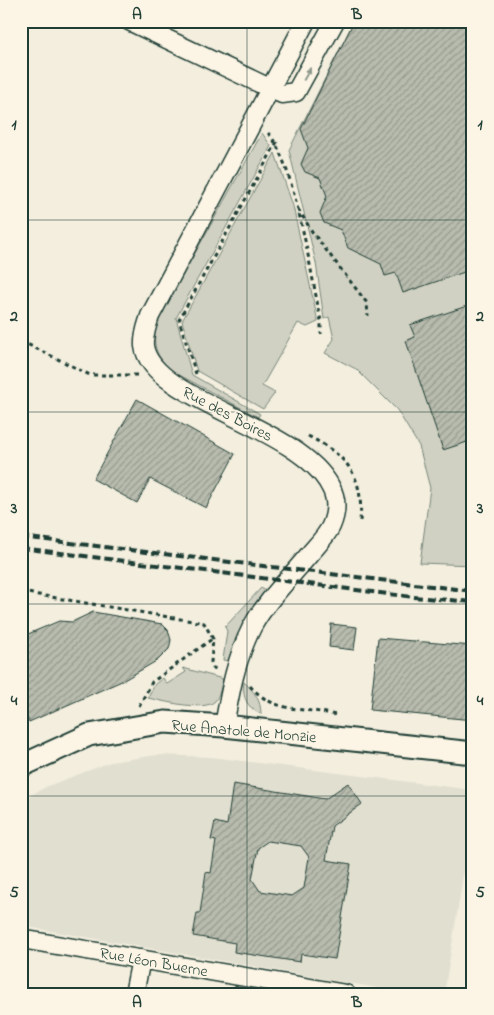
<svg xmlns="http://www.w3.org/2000/svg" width="494" height="1015" viewBox="0 0 494 1015" font-family="'Indie Flower',sans-serif">
<style>
.built{fill:#e1dfd0}
.green{fill:#d0d1c2;stroke:#78877b}
.building{fill:url(#building-hatch);stroke:#1f3d34;fill-rule:evenodd}
.lines{fill:none;stroke-linecap:round;stroke-linejoin:round}
.minor-casing{stroke:#1f3d34;stroke-width:21}
.tertiary-casing{stroke:#1f3d34;stroke-width:25}
.path{stroke:#1f3d34;stroke-width:3;stroke-dasharray:4 4;stroke-linecap:butt}
.minor{stroke:#fcf5e5;stroke-width:18}
.tertiary{stroke:#fcf5e5;stroke-width:21}
.rail{stroke:#1f3d34;stroke-width:4;stroke-dasharray:8 4;stroke-linecap:butt}
.oneway{fill:#8e998c}
.grid{fill:none;stroke:#1f3d34;stroke-width:1;stroke-opacity:0.55}
.labels{text-anchor:middle;stroke-width:4;stroke-linejoin:round;paint-order:stroke}
.street-label{font-size:16px;fill:#1f3d34;stroke:#fcf5e5}
.neatline{fill:none;stroke:#1f3d34;stroke-width:2}
.grid-label{font-size:16px;text-anchor:middle;font-weight:bold;fill:#1f3d34}
</style>
<defs>
<pattern id="building-hatch" width="6" height="6" patternUnits="userSpaceOnUse" patternTransform="scale(1.25)"><rect width="6" height="6" fill="#b8bcae"/><path d="M-1 1l2-2M0 6l6-6M5 7l2-2" fill="none" stroke="#959a8e"/></pattern>
</defs>
<rect width="100%" height="100%" fill="#f3eede"/>
<filter id="ink" filterUnits="userSpaceOnUse"><feTurbulence type="fractalNoise" baseFrequency=".02" numOctaves="2"/><feDisplacementMap in="SourceGraphic" scale="10" xChannelSelector="R" yChannelSelector="G"/><feConvolveMatrix kernelMatrix="1 2 1 2 8 2 1 2 1" color-interpolation-filters="sRGB"/></filter>
<g filter="url(#ink)">
<path class="built" d="M157,755L211,757L473,790V814L444,994H412L28,927L21,911V800L48,786L111,762Z"/>
<path class="green" d="M354,21H473V565L420,563L430,488L419,446L397,410L356,369L325,353L334,339L329,317L324,319L316,263L289,150Z
M262,133L271,146L176,318L192,375L260,414L258,417L170,370C154,352 153,346 156,323Z
M275,153L293,206L318,322L307,327L298,323L262,386L275,393L263,409L197,371L182,321Z
M261,588L266,591L243,623L228,661L223,660L227,631L225,627Z
M183,668L223,679C221,686 220,695 215,701C205,712 162,701 148,698L155,684L163,678L167,684L186,672Z
M244,682C254,691 261,700 261,714C247,708 242,697 244,682Z"/>
<path class="building" d="M354,21H473V269L403,293L396,273L385,276L381,264L348,248L341,230L324,223L320,213L327,196L320,178L305,172L301,164L308,148L301,129Z
M473,304V440L443,450L406,341L415,337L410,325Z
M137,399L235,454L206,508L150,479L137,503L93,479Z
M93,612L162,624L168,630L171,640L169,649L158,660L124,680L29,722L21,704V637L59,621L72,622Z
M331,624L357,627L354,650L329,647Z
M378,638L473,646V720L370,710Z
M348,783L362,804L332,826L326,860L351,864L335,959L301,954L300,962L234,952L235,943L193,936L197,913H200L206,872L211,873L216,841L211,840L215,822L227,825L233,784L325,799ZM268,841L301,846L309,857L304,888L292,896L260,891L252,879L258,848Z"/>
<g class="lines">
<defs>
<path id="minor" d="M129,21L282,94L296,92L335,21
M224,726C230,692 236,658 252,627C266,601 289,579 308,556C316,546 326,537 331,526C337,512 337,498 330,486C299,426 151,400 144,346C143,335 147,326 150,316L306,21
M21,939L346,994
M134,994L141,959"/>
<path id="tertiary" d="M21,766L89,735L165,722L224,726L473,753"/>
</defs>
<use href="#minor" class="minor-casing"/>
<use href="#tertiary" class="tertiary-casing"/>
<path class="path" d="M268,133C294,160 312,280 321,321V334
M298,209L313,233L367,303L368,316
M21,341L90,375H137
M196,374L179,320L277,142
M308,436C347,456 364,475 360,521
M21,592L204,623L213,639L211,662L213,668L217,669
M250,686C275,714 304,707 336,715
M139,706L152,682L212,639"/>
<use href="#minor" class="minor"/>
<use href="#tertiary" class="tertiary"/>
<path class="rail" d="M21,537L473,591
M21,548L413,597L473,602"/>
</g>
<defs><path id="oneway-solid" d="M-6-.8H1V-3.2L6.5 0L1 3.2V.8H-6Z" transform="scale(1.25)"/></defs>
<use class="oneway" href="#oneway-solid" transform="translate(307 74) rotate(-61)"/>
</g>
<path class="grid" d="M247,21V994M21,220H473M21,412H473M21,604H473M21,796H473"/>
<g class="labels">
<g class="street-label">
<text transform="translate(228 413) rotate(28)" y="6">Rue des Boires</text>
<text transform="translate(244 730) rotate(5)" y="6">Rue Anatole de Monzie</text>
<text transform="translate(154 961) rotate(10)" y="6">Rue Léon Buerne</text>
</g>
</g>
<rect width="494" height="1015" fill="none" stroke="#fcf5e5" stroke-width="55"/>
<rect x="28" y="28" width="438" height="960" class="neatline"/>
<g class="grid-label">
<text x="137" y="19">A</text>
<text x="357" y="19">B</text>
<text x="14" y="129">1</text>
<text x="480" y="129">1</text>
<text x="14" y="321">2</text>
<text x="480" y="321">2</text>
<text x="14" y="513">3</text>
<text x="480" y="513">3</text>
<text x="14" y="705">4</text>
<text x="480" y="705">4</text>
<text x="14" y="897">5</text>
<text x="480" y="897">5</text>
<text x="137" y="1007">A</text>
<text x="357" y="1007">B</text>
</g>
</svg>
